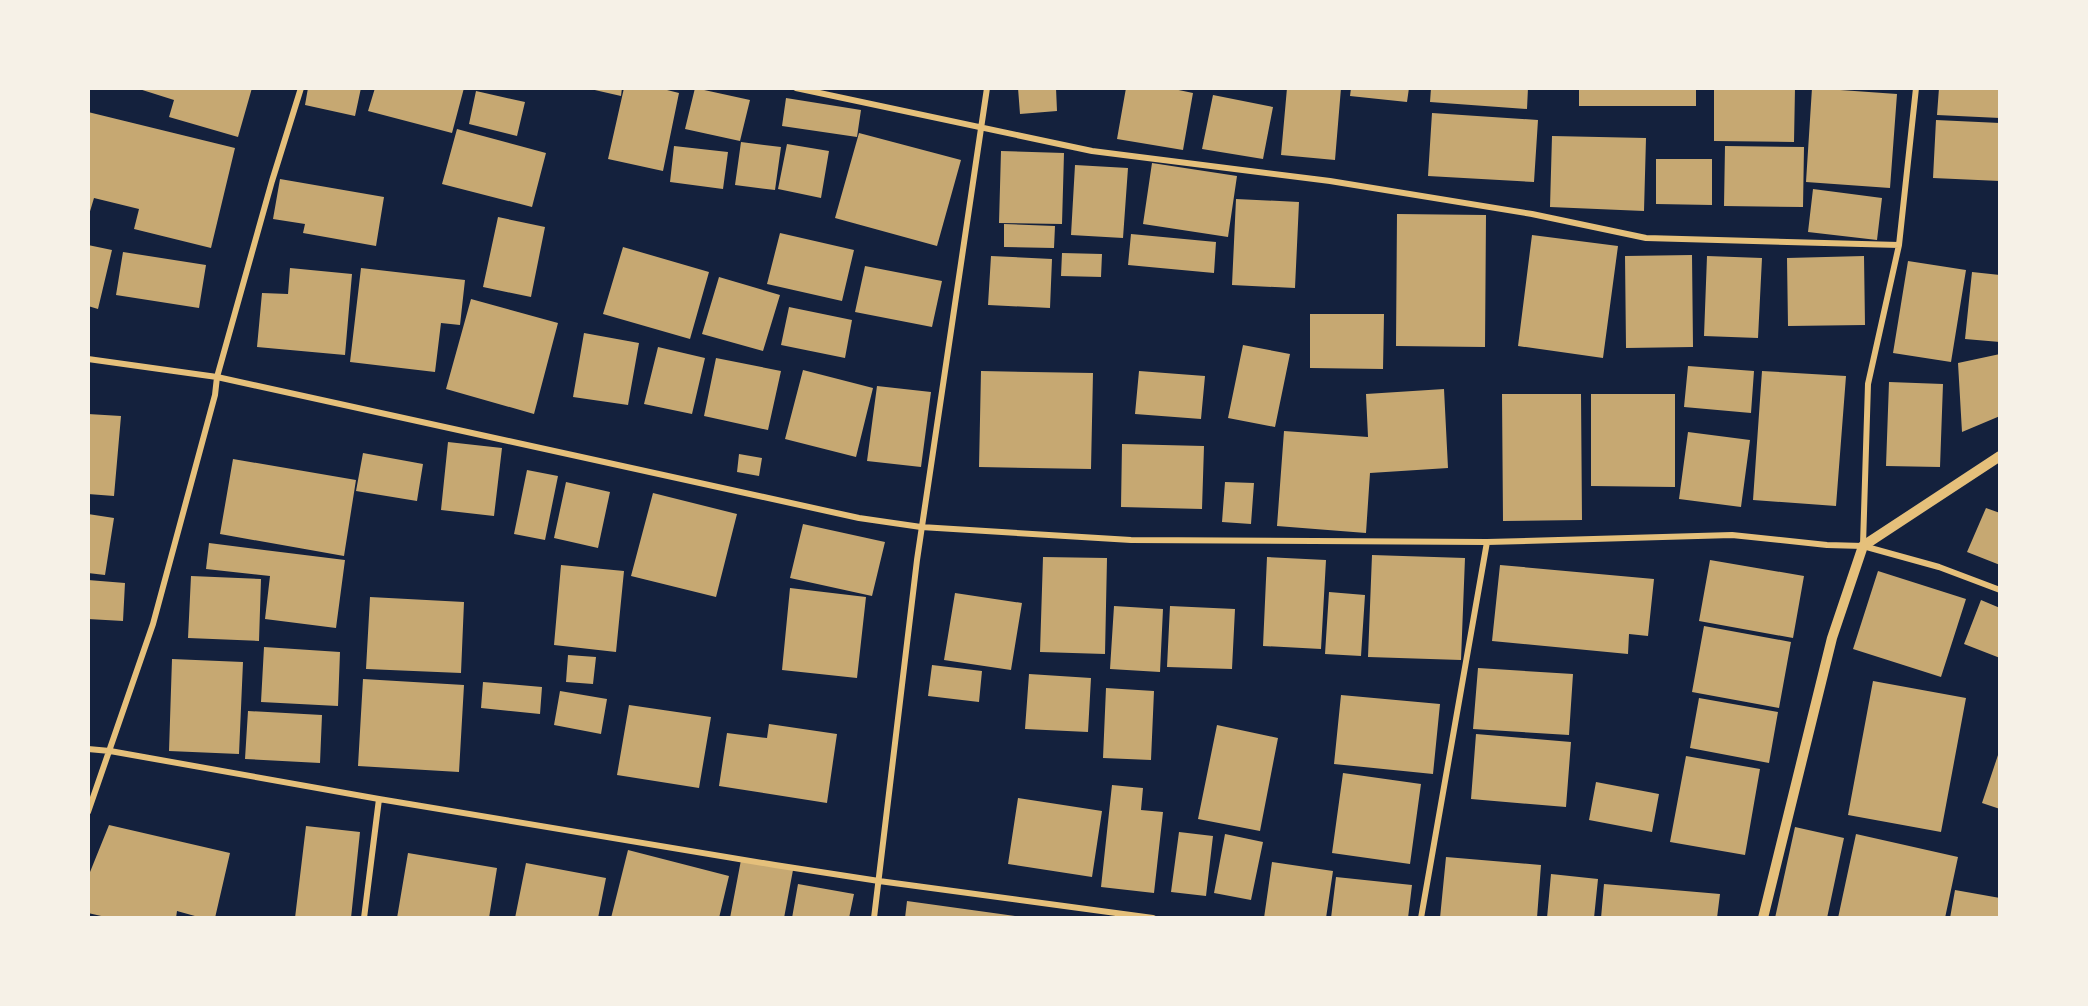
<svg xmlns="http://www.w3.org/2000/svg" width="2088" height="1006" viewBox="0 0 2088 1006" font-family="Figtree,sans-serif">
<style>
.building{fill:#c6a872}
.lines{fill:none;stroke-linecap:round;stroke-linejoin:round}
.minor{stroke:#e5c07b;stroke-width:6}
.tertiary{stroke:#e5c07b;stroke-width:10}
</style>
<rect width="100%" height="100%" fill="#14213d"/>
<path class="building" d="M136,88H252L238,137L169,117L174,100Z
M308,88H361L355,116L305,105Z
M375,88H464L452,133L368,111Z
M586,88H622L621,96Z
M624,88H659L679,93L663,171L608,159Z
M695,88L750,100L740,141L685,129Z
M1018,88H1056L1057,111L1020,114Z
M1126,88H1169L1193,93L1183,150L1117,139Z
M1287,88H1341L1335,160L1281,155Z
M1351,88H1409L1407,102L1350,96Z
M1431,88H1528L1527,109L1430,102Z
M1579,88H1696V106H1579Z
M1714,88H1795L1794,142L1714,141Z
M1812,88L1897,94L1890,188L1806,182Z
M1939,88H2000V118L1937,115Z
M476,91L525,102L517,136L469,124Z
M1213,95L1273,107L1263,159L1202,149Z
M786,98L861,110L857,137L782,126Z
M88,112L235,148L211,248L134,229L139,209L94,198L88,218Z
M1432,113L1538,120L1534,182L1428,176Z
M1936,120L2000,123V181L1933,178Z
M457,129L546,153L532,207L442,184Z
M859,133L961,160L937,246L835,218Z
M1552,136L1646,138L1644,211L1550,207Z
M741,142L781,147L775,190L735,185Z
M787,144L829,151L821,198L778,189Z
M674,146L728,152L723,189L670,182Z
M1725,146L1804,147L1803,207L1724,206Z
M1001,151L1064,153L1062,224L999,223Z
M1656,159H1712V205L1656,204Z
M1152,163L1237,176L1228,237L1143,224Z
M1075,165L1128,168L1123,238L1071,235Z
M280,179L384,197L376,246L303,233L305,224L273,219Z
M1813,189L1882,198L1877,240L1808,232Z
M1236,199L1299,202L1295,288L1232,285Z
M1397,214L1486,215L1485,347L1396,346Z
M498,217L545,227L531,297L483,287Z
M1004,224L1055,226L1054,248L1004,247Z
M780,233L854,250L842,301L767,284Z
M1131,234L1216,242L1214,273L1128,265Z
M1532,235L1618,246L1603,358L1518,346Z
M88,245L112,250L98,309L88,306Z
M623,247L709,272L690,339L603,314Z
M123,252L206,265L199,308L116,295Z
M1062,253L1102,254L1101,277L1061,276Z
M1692,255L1693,347L1626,348L1625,256Z
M991,256L1052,259L1050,308L988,305Z
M1707,256L1762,258L1758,338L1704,336Z
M1864,256L1865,325L1788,326L1787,258Z
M1908,261L1966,270L1951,362L1893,353Z
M865,266L942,281L932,327L855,312Z
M290,268L352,274L345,355L257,347L262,293L288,294Z
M361,268L465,280L460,325L441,323L435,372L350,362Z
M1972,272L2000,275V342L1965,339Z
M719,277L780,295L763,351L702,334Z
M471,299L558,323L534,414L446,389Z
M789,307L852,320L845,358L781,345Z
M1310,314H1384L1383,369L1310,368Z
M584,333L639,343L628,405L573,397Z
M1243,345L1290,354L1275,427L1228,418Z
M658,347L705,358L692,414L644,404Z
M2000,354V416L1962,432L1958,363Z
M716,358L781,371L768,430L704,416Z
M1688,366L1754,371L1751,413L1684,407Z
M803,370L873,388L856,457L785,439Z
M981,371L1093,373L1091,469L979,467Z
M1139,371L1205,376L1201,419L1135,414Z
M1762,371L1846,376L1836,506L1753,500Z
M1889,382L1943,384L1940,467L1886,466Z
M877,386L931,392L921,467L867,461Z
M1444,389L1448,468L1370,473L1366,533L1277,526L1284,431L1368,437L1366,394Z
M1502,394H1581L1582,520L1503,521Z
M1591,394H1675V487L1591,486Z
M88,414L121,416L114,496L88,494Z
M1688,432L1750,440L1741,507L1679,499Z
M448,442L502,448L494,516L441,510Z
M1122,444L1204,446L1202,509L1121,507Z
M363,453L423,464L417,501L356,491Z
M739,454L762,458L759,476L737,472Z
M233,459L356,480L344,556L220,534Z
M527,470L558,476L545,540L514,534Z
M566,482L610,492L598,548L554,538Z
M1225,482L1254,483L1251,524L1222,522Z
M653,493L737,514L716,597L631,576Z
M1986,508L2000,513V565L1967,552Z
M88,514L114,518L105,575L88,573Z
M803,524L885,542L872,596L790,578Z
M209,543L345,560L336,628L265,619L270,576L206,569Z
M1372,555L1465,558L1461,660L1368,657Z
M1043,557L1107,558L1105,654L1040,652Z
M1267,557L1326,560L1321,649L1263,646Z
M1710,560L1804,576L1793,638L1699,621Z
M561,565L624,571L616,652L554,645Z
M1500,565L1654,579L1648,636L1629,634L1628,654L1492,641Z
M1878,571L1966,599L1941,677L1853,649Z
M191,576L261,579L259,641L188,638Z
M88,580L125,583L123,621L88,619Z
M790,588L866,597L857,678L782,670Z
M1329,592L1365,595L1361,656L1325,654Z
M955,593L1022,603L1011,670L944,660Z
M370,597L464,602L461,673L366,669Z
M1981,600L2000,608V658L1964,644Z
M1114,606L1163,609L1160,672L1110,669Z
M1170,606L1235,609L1232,669L1167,667Z
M1704,626L1791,642L1779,708L1692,692Z
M264,647L340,652L338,706L261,702Z
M568,655L596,657L593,684L566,682Z
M172,659L243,662L239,754L169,751Z
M932,665L982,671L979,702L928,696Z
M1478,668L1573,674L1569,735L1473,729Z
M1029,674L1091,678L1088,732L1025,729Z
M363,679L464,685L459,772L358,766Z
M1873,681L1966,698L1941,832L1848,815Z
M483,682L542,687L540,714L481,708Z
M1106,688L1154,691L1151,760L1103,758Z
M560,691L607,699L601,734L554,725Z
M1341,695L1440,704L1433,774L1334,764Z
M1699,698L1778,712L1769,763L1690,748Z
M629,705L711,717L699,788L617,775Z
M248,711L322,715L320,763L245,759Z
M769,724L837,734L827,803L719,786L727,733L767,738Z
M1217,725L1278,738L1260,831L1198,819Z
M1476,734L1571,742L1566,807L1471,799Z
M1999,752H2000V809L1982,803Z
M1686,756L1760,769L1745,855L1670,842Z
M1343,773L1421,784L1410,864L1332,853Z
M1596,782L1659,794L1652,832L1589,820Z
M1112,785L1143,788L1141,810L1163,812L1154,893L1101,887Z
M1018,798L1102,811L1092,877L1008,864Z
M109,825L230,853L215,918H202L177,911L176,918H110L88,913V877Z
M306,826L360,832L351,918H295Z
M1795,827L1844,838L1827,918H1775Z
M1179,832L1213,836L1206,896L1171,892Z
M1225,834L1263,842L1251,900L1214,893Z
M1856,834L1958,857L1945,918H1838Z
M628,850L729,876L719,918H611Z
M408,853L497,868L489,918H397Z
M1446,857L1541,865L1537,918H1440Z
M741,860L793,870L784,918H730Z
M1272,862L1333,871L1326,918H1264Z
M526,863L606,878L598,918H515Z
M1551,874L1598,879L1594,918H1547Z
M1336,877L1412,885L1408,918H1331Z
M798,884L854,894L849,918H792Z
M1604,884L1720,894L1717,918H1601Z
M1955,890L2000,898V918H1950Z
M907,901L1015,916V918H905Z"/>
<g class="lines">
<path class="minor" d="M796,88L1092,151L1330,181L1532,214L1646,238L1899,245
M88,359L217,377L859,518L921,527L1131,540L1487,542L1732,535L1827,545L1863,546L1939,567L2000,590
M1863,545L1868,384L1899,245L1916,88
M88,749L110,751L379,799L775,865L879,881L1153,918
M88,812L153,624L215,395L217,377L272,181L301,88
M364,918L379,799
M874,918L917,560L987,88
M1421,918L1487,542"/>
<path class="tertiary" d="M1763,918L1832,638L1863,546L2000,456"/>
</g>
<rect width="2088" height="1006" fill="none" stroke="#f6f1e7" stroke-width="180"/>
</svg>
